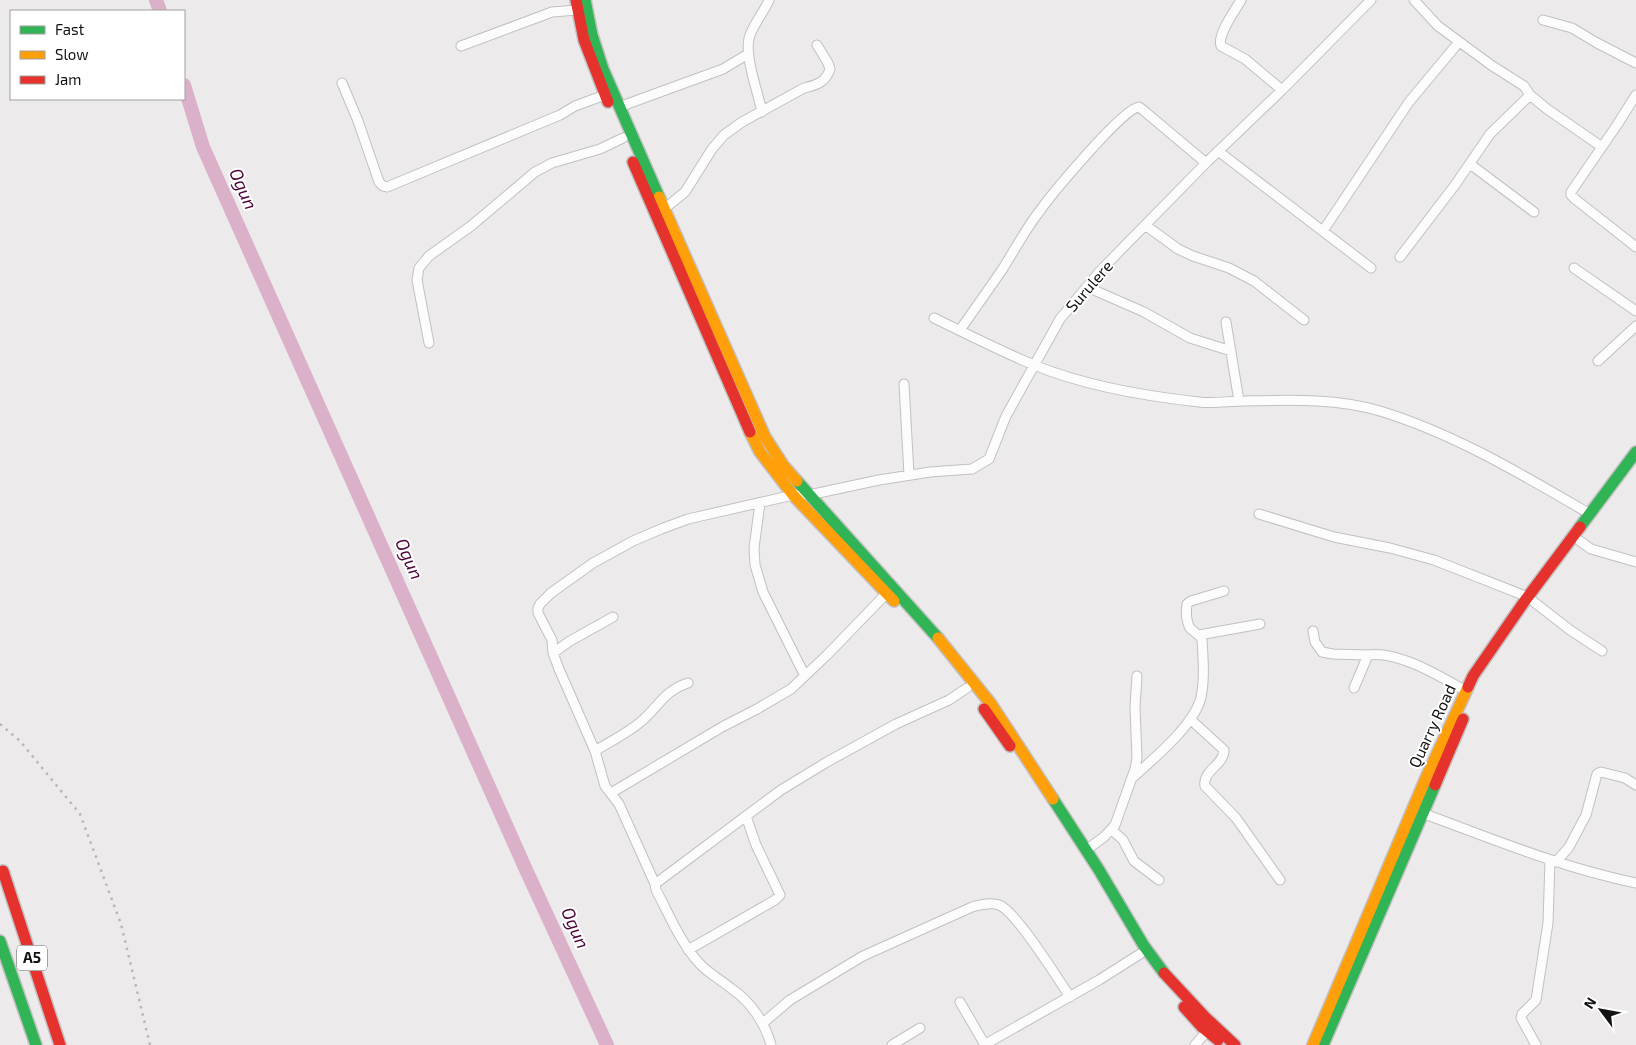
<svg xmlns="http://www.w3.org/2000/svg" width="1636" height="1045" viewBox="0 0 1636 1045" font-family="'Exo 2',sans-serif">
<style>
.lines{fill:none;stroke-linecap:round;stroke-linejoin:round}
.river{stroke:#dbb0c9;stroke-width:14}
.street-casing{stroke:#c2c0c1;stroke-width:11}
.fast-casing{stroke:#c2c0c1;stroke-width:14}
.slow-casing{stroke:#c2c0c1;stroke-width:14}
.jam-casing{stroke:#c2c0c1;stroke-width:14}
.street{stroke:#fcfcfc;stroke-width:9}
.fast{stroke:#30b455;stroke-width:11}
.slow{stroke:#ff9f0a;stroke-width:11}
.jam{stroke:#e5322d;stroke-width:11}
.rail{stroke:#b8b8b8;stroke-width:2.5;stroke-dasharray:2.5 5;stroke-linecap:butt}
.labels{text-anchor:middle;stroke-width:4;stroke-linejoin:round;paint-order:stroke}
.shield{fill:#fff;stroke:#5a5959;stroke-width:1}
.shield-label{font-size:15px;font-weight:bold;fill:#131212}
.street-label{font-size:16px;fill:#131212;stroke:#fff}
.water-label{font-size:18px;font-style:italic;fill:#4f063a;stroke:#fff}
</style>
<rect width="100%" height="100%" fill="#eceaeb"/>
<g class="lines">
<path class="river" d="M156,0L160,11
M184,85L203,147L527,872L607,1045"/>
<defs>
<path id="street" d="M1241,0C1235,11 1217,34 1221,46L1245,59L1282,90
M1414,0L1438,26L1491,65L1524,86L1530,95L1547,109L1602,147
M1543,20L1572,28L1597,43L1636,63
M461,46L552,12L577,10
M342,83L358,121L379,182L383,186L387,187L560,115L575,106L605,95
M1636,95L1617,125L1571,192V195L1575,199L1636,247
M619,107L723,69L748,54
M762,112C758,92 743,53 750,35C755,22 764,12 769,0
M1218,151L1371,268
M1470,164L1534,212
M664,209L685,192L712,149L724,135L742,122L804,88C817,85 826,82 830,69L828,63L817,45
M1145,225L1178,249L1193,256L1229,268L1254,281L1304,320
M1323,231L1409,102L1459,42
M1400,257L1455,185L1490,134L1530,95
M1574,268L1636,311
M1087,287L1144,312L1190,338L1231,351
M934,318C967,334 1000,351 1034,365C1085,386 1144,396 1199,402C1214,404 1229,401 1245,401C1289,400 1337,398 1380,411C1455,434 1523,475 1590,514
M1226,322L1239,401
M960,330C974,310 988,290 1002,270C1014,251 1025,230 1039,212C1051,195 1123,108 1139,107L1143,110L1206,163
M429,343L417,280L419,268L429,256L471,226L535,172L552,163L600,149L623,138
M1598,361L1636,326
M904,384L909,475
M760,503L754,548L755,565L763,592L805,676
M1259,514L1334,537L1390,548L1434,560L1528,597
M1580,541L1591,549L1636,562
M1534,602L1570,630L1602,651
M1313,631L1315,642L1322,652L1333,654L1368,655
M1199,635L1260,624
M553,653L570,641L613,617
M1354,688L1368,655C1398,650 1441,677 1466,691
M1190,719L1224,750C1224,765 1202,771 1205,786L1236,818L1280,880
M595,751C611,741 630,732 644,719C660,704 666,690 688,683
M1131,779C1152,760 1195,725 1201,697C1205,678 1203,658 1202,639C1199,634 1193,632 1190,628C1186,621 1186,611 1187,604L1191,601L1224,591
M611,793L722,727L757,709L791,689L827,655L887,593
M1422,813C1493,839 1562,868 1636,883
M1112,830L1123,840L1134,861L1159,880
M1086,850L1104,837L1115,825L1135,769L1137,758L1135,707L1137,676
M1556,862L1569,847L1586,815L1597,774L1601,772L1625,778L1636,785
M655,884L781,790L827,762L896,724L949,700L967,688
M688,950L775,900L780,895L756,845L746,816
M960,1002L985,1045
M763,1023L790,1000L863,956L972,907C980,905 991,902 999,905C1016,911 1058,979 1070,997
M771,1045C765,1023 751,1002 732,989C721,980 708,973 699,963C680,942 669,914 656,890L655,884L619,804L605,786L595,751L559,669L553,653L552,640L538,613V608L540,604L551,593L593,563L633,541L661,529L688,519L793,495H809L879,480L930,472L972,469L989,459L1006,416L1060,319L1100,271L1208,161L1282,90L1371,0
M892,1045L920,1028
M984,1045L1099,980L1140,954
M1195,1045L1207,1031
M1536,1045L1521,1018L1522,1014L1536,1000L1548,923L1550,860"/>
<path id="fast" d="M585,0L592,35L603,69L659,197
M797,481L938,638
M1580,527L1636,452
M1053,799L1099,870L1144,946L1164,973
M0,941L36,1045
M1323,1045L1435,785"/>
<path id="slow" d="M659,197L765,437L783,465L797,481
M750,432L760,452L793,495L894,601
M938,638L991,704L1053,799
M1313,1045L1426,778L1468,687"/>
<path id="jam" d="M576,0L584,40L608,102
M633,162L750,432
M1468,687L1473,676L1524,602L1580,527
M984,709L1010,746
M1435,785L1463,719
M3,871L60,1045
M1164,973L1205,1017L1235,1045
M1184,1007L1202,1027L1218,1040"/>
</defs>
<use href="#street" class="street-casing"/>
<use href="#fast" class="fast-casing"/>
<use href="#slow" class="slow-casing"/>
<use href="#jam" class="jam-casing"/>
<use href="#street" class="street"/>
<use href="#fast" class="fast"/>
<use href="#slow" class="slow"/>
<use href="#jam" class="jam"/>
<path class="rail" d="M0,724L20,741L80,814L121,924L150,1045"/>
</g>
<g class="labels">
<rect class="shield" x="17" y="945.5" width="30" height="25" rx="4"/>
<g class="shield-label">
<text x="32" y="963">A5</text>
</g>
<g class="street-label">
<text transform="translate(1089 286) rotate(-49)" y="6">Surulere</text>
<text transform="translate(1432 726) rotate(-65)" y="6">Quarry Road</text>
</g>
<g class="water-label">
<text transform="translate(243 189) rotate(66)" y="6">Ogun</text>
<text transform="translate(409 559) rotate(66)" y="6">Ogun</text>
<text transform="translate(575 928) rotate(66)" y="6">Ogun</text>
</g>
</g>
<rect x="10" y="10" width="175" height="90" fill="#ffffff" stroke="#a1a0a0"/>
<rect x="20" y="26" width="25" height="8" fill="#30b455" stroke="#a1a0a0"/>
<text x="55" y="35" font-size="15" fill="#131212">Fast</text>
<rect x="20" y="51" width="25" height="8" fill="#ff9f0a" stroke="#a1a0a0"/>
<text x="55" y="60" font-size="15" fill="#131212">Slow</text>
<rect x="20" y="76" width="25" height="8" fill="#e5322d" stroke="#a1a0a0"/>
<text x="55" y="85" font-size="15" fill="#131212">Jam</text>
<g transform="translate(1601 1010) rotate(302)" stroke="#ffffff" stroke-width="4" paint-order="stroke">
<path d="M0-4L9 19L0 12L-9 19Z" fill="#131212"/>
<text y="-8" font-size="14" font-weight="bold" text-anchor="middle" fill="#131212">N</text>
</g>
</svg>
